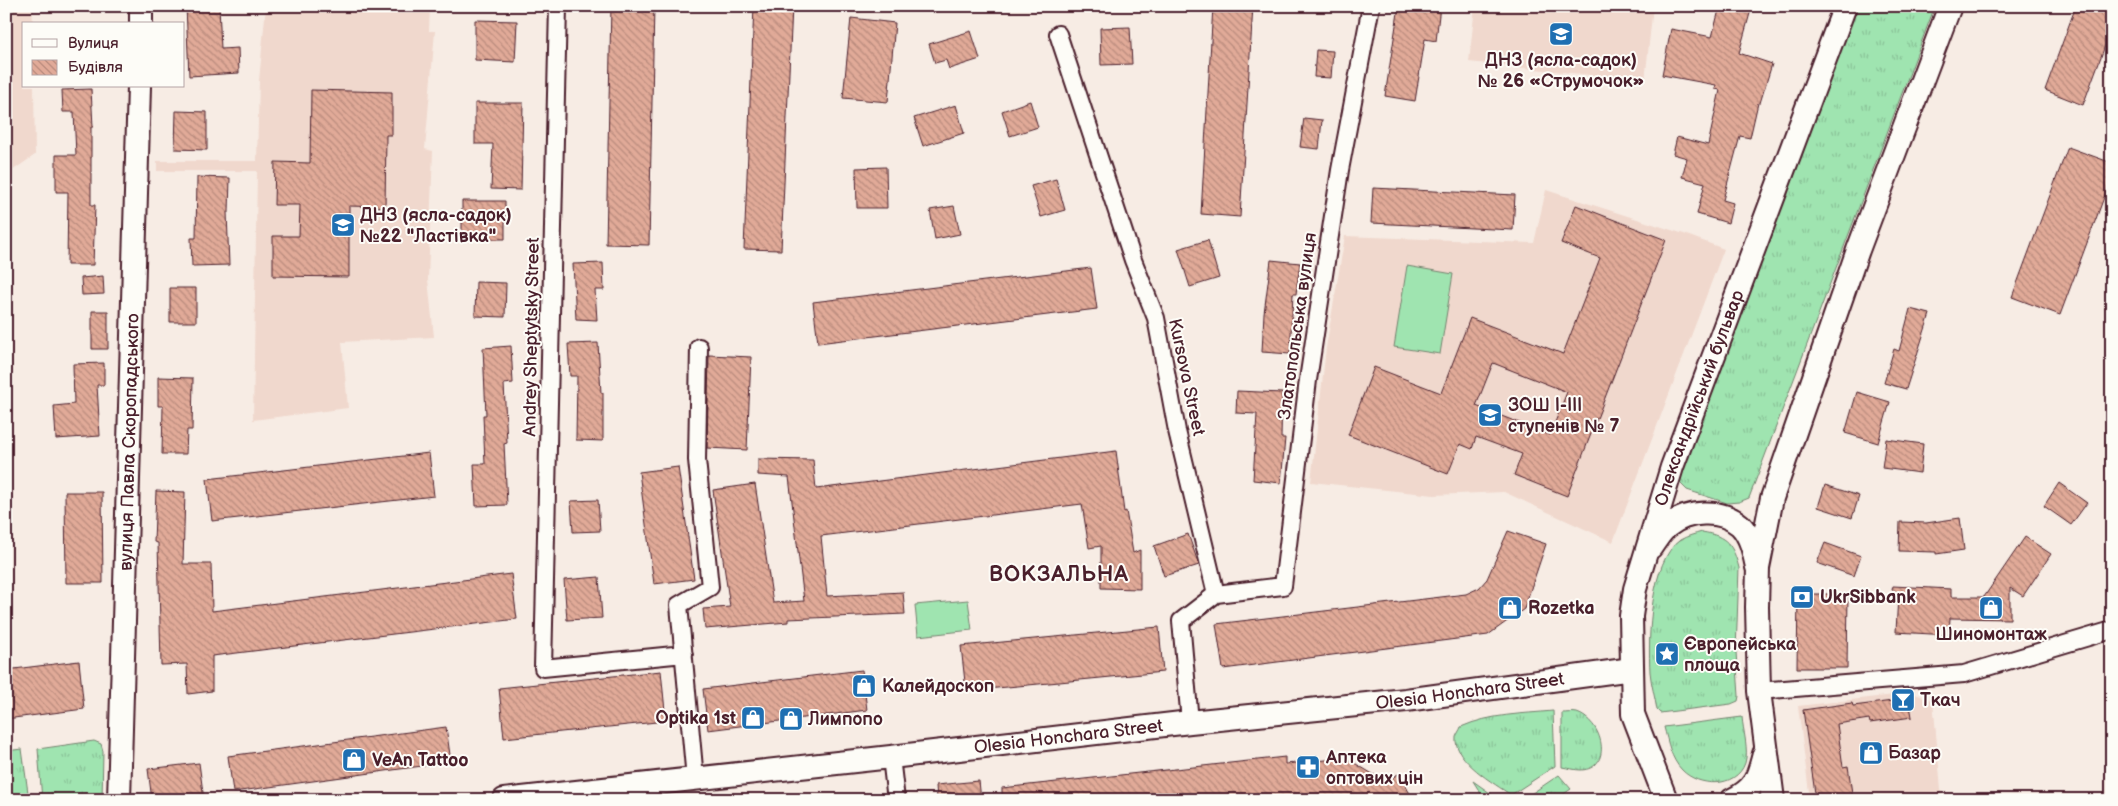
<svg xmlns="http://www.w3.org/2000/svg" width="2118" height="806" viewBox="0 0 2118 806" font-family="'Balsamiq Sans',sans-serif">
<style>
.built{fill:#f0d8cd}
.grass{fill:url(#grass-tufts);stroke:#74826e}
.pitch{fill:#9fe4b0;stroke:#74826e}
.building{fill:url(#building-back-hatch);stroke:#4a1f2b;fill-rule:evenodd}
.lines{fill:none;stroke-linecap:round;stroke-linejoin:round}
.street-casing{stroke:#4a1f2b;stroke-width:20}
.secondary-casing{stroke:#4a1f2b;stroke-width:26}
.street{stroke:#fdfcf7;stroke-width:16}
.secondary{stroke:#fdfcf7;stroke-width:22}
.labels{text-anchor:middle;stroke-width:4;stroke-linejoin:round;paint-order:stroke}
.poi-label{font-size:18px;font-weight:bold;fill:#4a1f2b;stroke:#fdfcf7;text-anchor:start}
.street-label{font-size:18px;fill:#4a1f2b;stroke:#fdfcf7}
.district-label{font-size:22px;font-weight:bold;letter-spacing:1px;fill:#4a1f2b;stroke:#fdfcf7}
</style>
<defs>
<pattern id="grass-tufts" width="24" height="20" patternUnits="userSpaceOnUse" patternTransform="scale(1.25)"><rect width="24" height="20" fill="#9fe4b0"/><path d="M3 7l-1-3M5 7V3M7 7l1-3M15 17l-1-3M17 17v-4M19 17l1-3" fill="none" stroke="#8ac398"/></pattern>
<pattern id="building-back-hatch" width="6" height="6" patternUnits="userSpaceOnUse" patternTransform="scale(1.25)"><rect width="6" height="6" fill="#e1aa98"/><path d="M-1 5l2 2M0 0l6 6M5-1l2 2" fill="none" stroke="#b88a7c"/></pattern>
</defs>
<rect width="100%" height="100%" fill="#f7ece4"/>
<filter id="ink" filterUnits="userSpaceOnUse"><feTurbulence type="fractalNoise" baseFrequency=".02" numOctaves="2"/><feDisplacementMap in="SourceGraphic" scale="10" xChannelSelector="R" yChannelSelector="G"/><feConvolveMatrix kernelMatrix="1 2 1 2 8 2 1 2 1" color-interpolation-filters="sRGB"/></filter>
<g filter="url(#ink)">
<path class="built" d="M6,6H32L33,24H24V86H34L35,155L6,175Z
M266,6H430L429,31H435L425,149L433,151L428,279L434,337L342,342L348,408L253,420L257,171H157V161H257L259,81Z
M1475,6H1653L1645,81L1469,62Z
M1546,190L1684,234L1724,249L1613,542L1504,492L1434,495L1311,482L1326,348L1345,236L1534,243Z
M1912,693L1933,700L1942,800H1810L1798,706Z"/>
<path class="grass" d="M1855,6H1935L1749,498L1739,502L1727,503L1687,490L1679,482V473Z
M1702,532C1727,536 1733,545 1739,568L1736,652L1739,696L1738,701L1731,704L1660,713L1657,710C1655,697 1651,684 1650,672C1648,638 1650,561 1680,540C1687,536 1695,534 1702,532Z
M1553,711L1555,766L1511,795C1495,784 1453,760 1456,737C1457,734 1460,730 1461,727C1490,714 1522,714 1553,711Z
M1562,713C1566,713 1573,712 1577,713C1604,722 1613,769 1581,770C1575,770 1568,768 1562,767Z
M1742,717C1743,730 1749,750 1745,763C1736,789 1698,787 1682,770C1671,759 1668,742 1664,727Z
M94,741L101,744L103,751L102,800H42L38,749Z
M22,749L29,800H6V751Z
M1559,775L1571,789L1555,800H1522Z
M1473,781L1500,800H1485Z"/>
<path class="pitch" d="M1407,266L1453,274L1440,354L1394,347Z
M968,600L972,630L918,636L915,605Z"/>
<path class="building" d="M186,6H219L221,49L238,48L239,73L189,76Z
M611,6H654L649,245L606,244Z
M754,6H792L781,250L744,249Z
M1213,6H1253L1240,217L1201,214Z
M1399,6H1440L1436,41L1425,39L1415,101L1385,96Z
M1720,6H1752L1739,53L1772,64L1760,103H1758L1750,138L1740,136L1723,200L1733,203L1728,223L1697,214L1705,183L1682,177L1687,158L1673,154L1677,137L1708,145L1720,90L1715,89L1716,85L1662,75L1671,29L1712,37Z
M2076,6H2112V27L2083,105L2045,90Z
M851,18L895,23L888,102L843,98Z
M475,20L517,21L515,62L475,60Z
M1130,27L1132,64L1101,65L1100,28Z
M971,31L980,59L949,69L946,60L935,63L929,44Z
M1316,50L1333,51L1331,78L1314,77Z
M91,89L93,127H91V205H95L93,265H67L68,192H56V155H76L74,112H63L62,90Z
M311,90L392,92V135H386L385,207L349,206V277L273,276V236H299L300,205H274L275,162L310,163Z
M1030,101L1038,127L1010,136L1002,111Z
M475,103H523L521,190L491,189L493,144H475Z
M956,105L964,133L923,146L914,118Z
M176,111L207,112V150L175,149Z
M1304,118L1322,120L1319,149L1300,147Z
M2068,147L2112,163V176L2060,315L2012,297Z
M886,167L887,208H857L856,168Z
M197,177L230,178L229,212H227L229,265L192,266L191,238H196Z
M1056,179L1065,210L1041,217L1031,186Z
M1373,188L1515,195L1513,230L1371,223Z
M462,201H505V239H462Z
M1576,205L1666,240L1567,496L1514,475L1522,454L1476,437L1472,449L1460,444L1448,474L1348,435L1374,367L1441,393L1470,318L1563,354L1600,258L1561,243ZM1493,363L1567,392L1550,435L1476,406Z
M954,206L960,234L935,239L930,210Z
M1208,240L1219,278L1190,287L1178,249Z
M1271,260L1300,263L1296,294H1293L1290,354L1262,352L1264,313Z
M603,263L604,290H595L597,320L576,319L573,264Z
M1091,268L1097,309L818,343L813,302Z
M103,276L104,294L82,295L81,278Z
M476,282L506,283L505,317L475,316Z
M170,288H196V322H170Z
M1910,309L1930,314L1906,389L1884,383L1894,349L1899,351Z
M92,311H108V349H92Z
M598,343L601,393H603V441L576,440L577,376H570L568,344Z
M511,346L513,383L504,384L507,443L504,444L507,505L476,506L474,464H485L483,415H486L483,348Z
M709,355L751,357L747,450L707,448Z
M104,363V385H97L100,436L56,439L54,406L74,404L73,364Z
M158,377L193,378L192,430H187L186,454H162L163,406H158Z
M1237,391L1282,393L1281,438H1285L1281,483L1253,480L1257,414L1236,413Z
M1857,392L1890,402L1878,443L1845,433Z
M1886,439L1923,444L1920,473L1882,468Z
M1116,451L1124,512L1126,511L1133,553L1140,550V589L1101,588V546L1089,548L1082,504L821,536L827,596L903,592L905,614L788,619V622L705,629L703,609L730,607L713,490L755,484L773,603L804,601L789,477L758,475V459L813,460L816,489Z
M429,453L434,496L212,521L207,479Z
M678,467L694,579L654,584L639,472Z
M2059,483L2087,503L2071,525L2044,506Z
M1825,485L1859,496L1852,518L1818,507Z
M156,491L185,492L183,564H211L212,611L511,574L517,619L212,656V691L188,694L187,664L161,665L158,543L154,542Z
M65,492H102L103,583H66Z
M598,500L600,531L573,532L571,501Z
M1960,518L1964,550L1936,554V552L1899,551L1900,522L1926,523Z
M1508,531L1546,544L1524,609L1488,635L1223,669L1216,624L1466,594L1479,588L1487,579Z
M1188,534L1199,565L1164,576L1154,546Z
M2025,537L2051,554L2023,596L2010,588V619L1950,618L1949,635L1896,632L1898,595H1906L1892,590L1893,586L1951,589V597H1984Z
M1825,543L1861,556L1854,576L1817,563Z
M599,577L602,618L567,620L564,580Z
M1798,594H1848L1847,668H1797Z
M1159,627L1163,672L966,691L961,646Z
M79,661L84,709L6,719V670Z
M862,670L867,710L708,730L703,689Z
M661,671L666,721L504,738L499,688Z
M1909,699L1912,717L1870,723L1869,719L1837,724L1843,767L1848,766L1853,800H1816L1803,710L1852,703L1853,706Z
M446,727L451,762L233,792L228,756Z
M1285,757V764L1346,758L1386,782L1398,774L1414,800H1002V788Z
M199,763L204,800H152L148,769Z
M979,781L981,800H937L936,785Z"/>
<g class="lines">
<defs>
<path id="street" d="M558,6L543,668L684,654
M1058,34L1133,260L1156,318L1177,431L1216,594L1181,621L1190,722
M1216,594L1283,586L1308,380L1340,170L1371,6
M1759,691L1964,674L2112,630
M891,757L896,800
M695,779L679,605L710,587L697,460L699,347"/>
<g id="secondary">
<path d="M141,24V6"/>
<path d="M1651,547C1656,540 1661,531 1668,526C1686,511 1721,508 1740,525C1751,536 1754,553 1757,567"/>
<path id="s1" d="M119,800L139,86"/>
<path id="s2" d="M504,800L891,757L1190,722L1406,700L1632,669"/>
<path id="s3" d="M1666,800L1633,714L1631,616L1635,589L1672,467L1845,6"/>
<path d="M1732,800C1755,789 1758,778 1764,754"/>
<path d="M1773,800L1759,691L1757,607L1758,568L1772,498L1858,250L1950,6"/>
</g>
</defs>
<use href="#street" class="street-casing"/>
<use href="#secondary" class="secondary-casing"/>
<use href="#street" class="street"/>
<use href="#secondary" class="secondary"/>
</g>
</g>
<defs>
<symbol id="school-square" viewBox="-11 -11 22 22"><rect x="-9" y="-9" width="18" height="18" rx="4" fill="#1f6fb2" stroke="#fdfcf7"/><path d="M0-5L7-2L0 1L-7-2ZM-4 1L0 2.5L4 1V4Q0 6-4 4Z" fill="#fff"/></symbol>
<symbol id="bank-square" viewBox="-11 -11 22 22"><rect x="-9" y="-9" width="18" height="18" rx="4" fill="#1f6fb2" stroke="#fdfcf7"/><path d="M-6-4H6V4H-6ZM0-2.3a2.3 2.3 0 1 0 0 4.6a2.3 2.3 0 1 0 0-4.6Z" fill="#fff"/></symbol>
<symbol id="shop-square" viewBox="-11 -11 22 22"><rect x="-9" y="-9" width="18" height="18" rx="4" fill="#1f6fb2" stroke="#fdfcf7"/><path d="M-5-2.5h2.3a2.7 3.5 0 0 1 5.4 0H5L5.5 6h-11ZM-1.5-2.5h3a1.5 2.3 0 0 0-3 0Z" fill="#fff"/></symbol>
<symbol id="sight-square" viewBox="-11 -11 22 22"><rect x="-9" y="-9" width="18" height="18" rx="4" fill="#1f6fb2" stroke="#fdfcf7"/><path d="M0-6L1.8-2.2L6-1.7L2.9 1.2L3.7 5.4L0 3.3L-3.7 5.4L-2.9 1.2L-6-1.7L-1.8-2.2Z" fill="#fff"/></symbol>
<symbol id="bar-square" viewBox="-11 -11 22 22"><rect x="-9" y="-9" width="18" height="18" rx="4" fill="#1f6fb2" stroke="#fdfcf7"/><path d="M-6-5H6L.8 .8V4.5H3.5V6h-7V4.5H-.8V.8Z" fill="#fff"/></symbol>
<symbol id="pharmacy-square" viewBox="-11 -11 22 22"><rect x="-9" y="-9" width="18" height="18" rx="4" fill="#1f6fb2" stroke="#fdfcf7"/><path d="M-2-6h4v4h4v4h-4v4h-4v-4h-4v-4h4Z" fill="#fff"/></symbol>
</defs>
<g fill-rule="evenodd">
<use href="#school-square" x="1547" y="20" width="28" height="28"/>
<use href="#school-square" x="329" y="211" width="28" height="28"/>
<use href="#school-square" x="1476" y="401" width="28" height="28"/>
<use href="#bank-square" x="1788" y="583" width="28" height="28"/>
<use href="#shop-square" x="1496" y="594" width="28" height="28"/>
<use href="#shop-square" x="1977" y="594" width="28" height="28"/>
<use href="#sight-square" x="1653" y="640" width="28" height="28"/>
<use href="#shop-square" x="850" y="672" width="28" height="28"/>
<use href="#bar-square" x="1889" y="686" width="28" height="28"/>
<use href="#shop-square" x="739" y="704" width="28" height="28"/>
<use href="#shop-square" x="777" y="705" width="28" height="28"/>
<use href="#shop-square" x="1857" y="739" width="28" height="28"/>
<use href="#shop-square" x="340" y="746" width="28" height="28"/>
<use href="#pharmacy-square" x="1294" y="753" width="28" height="28"/>
</g>
<g class="labels">
<g class="poi-label">
<text x="1561" y="66" text-anchor="middle">ДНЗ (ясла-садок)<tspan x="1561" dy="21">№ 26 «Струмочок»</tspan></text>
<text x="360" y="221">ДНЗ (ясла-садок)<tspan x="360" dy="21">№22 "Ластівка"</tspan></text>
<text x="1508" y="411">ЗОШ І-ІІІ<tspan x="1508" dy="21">ступенів № 7</tspan></text>
<text x="1820" y="603">UkrSibbank</text>
<text x="1528" y="614">Rozetka</text>
<text x="1991" y="640" text-anchor="middle">Шиномонтаж</text>
<text x="1684" y="650">Європейська<tspan x="1684" dy="21">площа</tspan></text>
<text x="882" y="692">Калейдоскоп</text>
<text x="1920" y="706">Ткач</text>
<text x="736" y="724" text-anchor="end">Оptika 1st</text>
<text x="808" y="725">Лимпопо</text>
<text x="1888" y="759">Базар</text>
<text x="1326" y="763">Аптека<tspan x="1326" dy="21">оптових цін</tspan></text>
<text x="372" y="766">VeAn Tattoo</text>
</g>
<g class="street-label">
<text transform="translate(1297 326) rotate(-82)" y="6">Златопольська вулиця</text>
<text transform="translate(531 337) rotate(-89)" y="6">Andrey Sheptytsky Street</text>
<text transform="translate(1187 377) rotate(78)" y="6">Kursova Street</text>
<text dy="6" stroke="none"><textPath href="#s3" startOffset="419">Олександрійський бульвар</textPath></text>
<text dy="6" stroke="none"><textPath href="#s1" startOffset="358">вулиця Павла Скоропадського</textPath></text>
<text dy="6" stroke="none"><textPath href="#s2" startOffset="972">Olesia Honchara Street</textPath></text>
<text dy="6" stroke="none"><textPath href="#s2" startOffset="568">Olesia Honchara Street</textPath></text>
</g>
<g class="district-label">
<text x="1059" y="581">ВОКЗАЛЬНА</text>
</g>
</g>
<rect width="2118" height="806" fill="none" stroke="#fdfcf7" stroke-width="25"/>
<rect x="12" y="12" width="2093" height="781" fill="none" stroke="#4a1f2b" stroke-width="2" filter="url(#ink)"/>
<rect x="22" y="22" width="162" height="65" fill="#fdfcf7" stroke="#b5a4a5"/>
<rect x="32" y="39" width="25" height="8" fill="#fdfcf7" stroke="#b5a4a5"/>
<text x="68" y="48" font-size="15" fill="#4a1f2b">Вулиця</text>
<rect x="32" y="60" width="25" height="15" fill="url(#building-back-hatch)" stroke="#b5a4a5"/>
<text x="68" y="72" font-size="15" fill="#4a1f2b">Будівля</text>
</svg>
